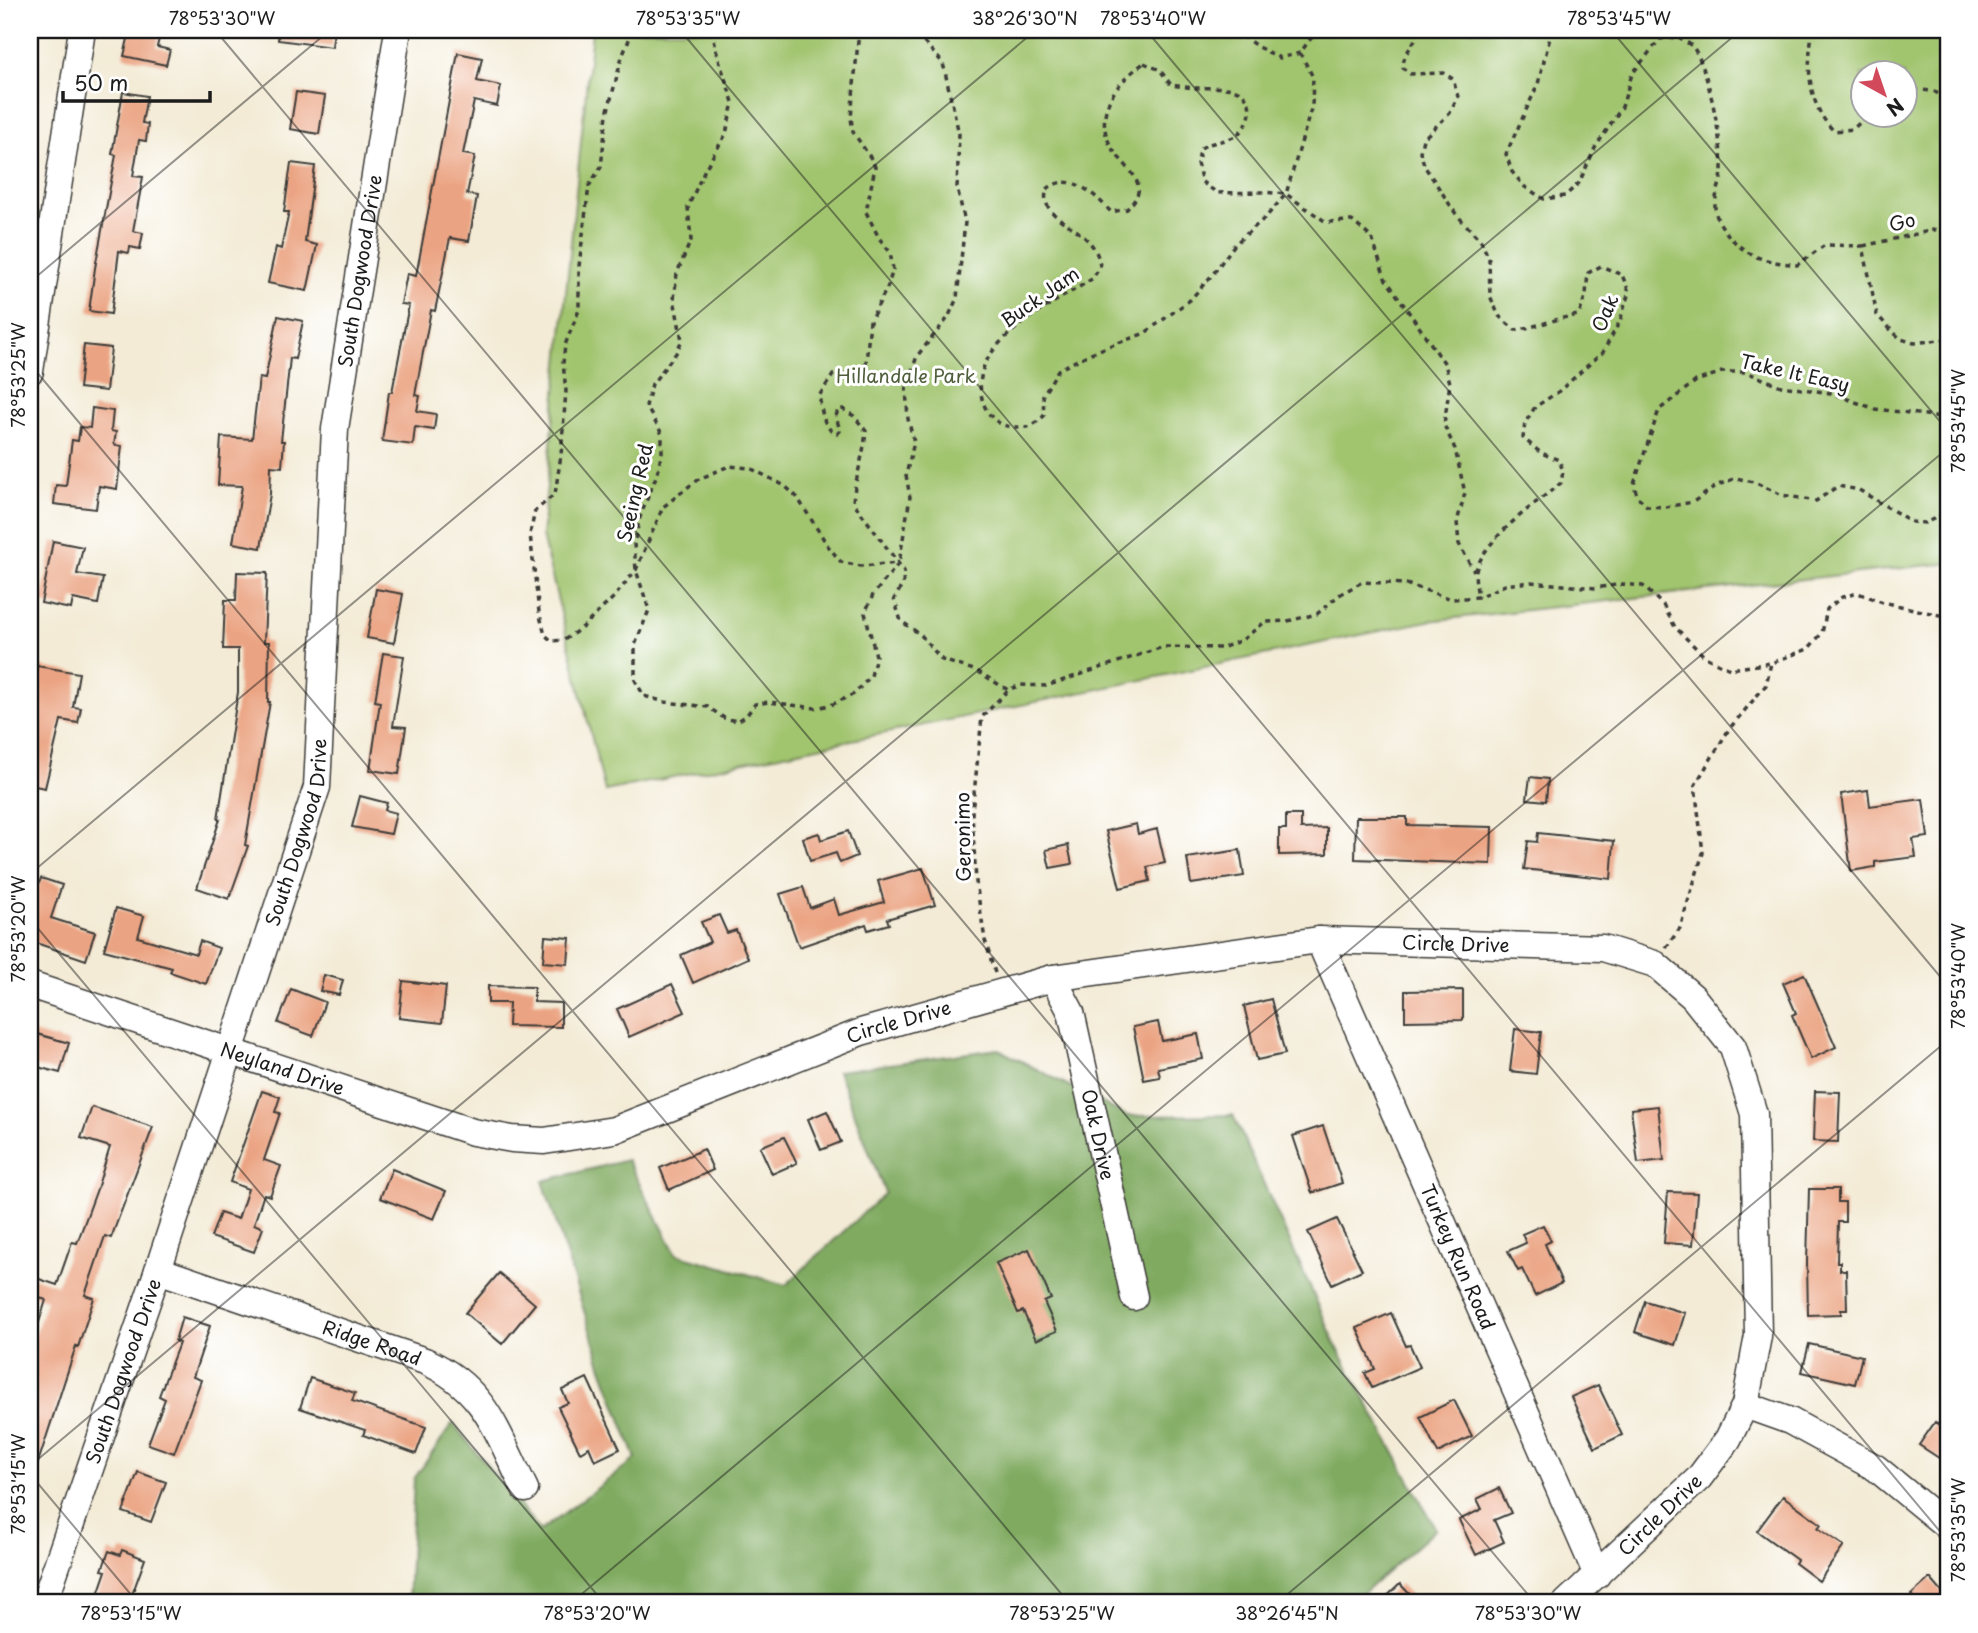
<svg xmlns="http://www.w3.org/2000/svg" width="1978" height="1633" viewBox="0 0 1978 1633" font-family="'Playpen Sans',sans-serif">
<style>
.green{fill:#a1c46e;stroke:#5e7045;stroke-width:2;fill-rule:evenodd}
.forest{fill:#80aa61;stroke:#4e633e;stroke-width:2}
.building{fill:#eba483}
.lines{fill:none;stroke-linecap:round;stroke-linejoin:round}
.minor-casing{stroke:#3c3b38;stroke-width:29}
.path{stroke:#3c3b38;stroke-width:3.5;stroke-dasharray:5 5;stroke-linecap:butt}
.minor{stroke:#fff;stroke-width:26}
.ticks{fill:none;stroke:#1c1c1c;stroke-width:2;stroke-opacity:0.45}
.labels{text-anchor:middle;stroke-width:6;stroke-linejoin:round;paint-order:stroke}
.street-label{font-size:19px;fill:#1c1c1c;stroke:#fff}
.park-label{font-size:19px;fill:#515f3d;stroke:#fff}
.neatline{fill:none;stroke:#1c1c1c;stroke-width:2.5}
.ticks-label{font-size:18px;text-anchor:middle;fill:#1c1c1c}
</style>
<rect width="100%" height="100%" fill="#fff"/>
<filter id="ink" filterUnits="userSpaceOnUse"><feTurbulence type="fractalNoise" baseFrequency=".0143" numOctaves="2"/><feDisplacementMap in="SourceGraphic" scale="14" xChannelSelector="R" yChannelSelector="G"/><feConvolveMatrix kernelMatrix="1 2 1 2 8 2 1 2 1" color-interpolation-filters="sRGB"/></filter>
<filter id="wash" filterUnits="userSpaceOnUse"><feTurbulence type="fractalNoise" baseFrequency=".00686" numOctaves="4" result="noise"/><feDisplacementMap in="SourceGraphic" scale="28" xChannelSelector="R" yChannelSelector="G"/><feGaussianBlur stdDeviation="1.57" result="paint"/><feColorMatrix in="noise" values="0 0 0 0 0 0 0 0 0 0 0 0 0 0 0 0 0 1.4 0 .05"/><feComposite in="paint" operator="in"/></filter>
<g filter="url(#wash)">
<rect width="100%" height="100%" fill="#f3ebd6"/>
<path class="green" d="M592,30H1948V563L1428,621L605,791L542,536ZM1862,74H1904V116H1862Z"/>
<path class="forest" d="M998,1049L1127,1116L1233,1115L1337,1347L1436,1529L1352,1603H408L414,1479L453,1423L540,1531L636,1459L602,1368L543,1181L627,1160L676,1254L786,1285L885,1193L838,1071Z"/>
<g id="blocks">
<path class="building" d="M130,30H161L157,47L170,50L166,65L124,56Z
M279,30H334L332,47L278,40Z
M458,53L482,58L477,81L501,86L497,106L474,101L463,154L475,156L467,194L477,196L469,241L450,238L435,311L431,310L415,395L420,396L417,411L436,414L434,430L415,427L413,445L382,441L389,392H392L409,305L401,304L407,274L416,276Z
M123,92L147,96L142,123L148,124L146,141L139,140L133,176L143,177L133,231L143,233L140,249L130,247L129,253L119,251L111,314L89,311L95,268L116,155L112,154Z
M296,92L325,96L319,134L290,129Z
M291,163L315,166L305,242L317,245L307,291L268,283L276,247L281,249L289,212H284Z
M278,316L303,321L295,359L290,358L281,441H284L282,467L271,466L270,494L261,548L233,543L242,486L218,485L221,437L252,439L259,378L265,379Z
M84,345L111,348L106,391L79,388Z
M92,408L113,411L111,431L116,432L114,445L122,446L117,489L99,486L96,509L54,504L56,485L66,486L72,440L78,441L80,427L90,428Z
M53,541L83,547L77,574L103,578L98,604L73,599L71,609L41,603Z
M237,572L267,573L264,642H269L268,702H270L245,845L248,846L229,899L197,888L220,819H218L238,692V649H223L225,600H236Z
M376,589L403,594L394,643L367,638Z
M383,653L404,656L393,726L406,727L399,774L370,770L380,702L375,701Z
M37,666L79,673L73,707L81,708L78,723L61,720L45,788L30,785V703Z
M1530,777L1548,779L1546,801L1527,799Z
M1868,790L1870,806L1923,799L1928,837L1913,839L1916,857L1875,862V867L1851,871L1841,794Z
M360,796L387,803L385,810L396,813L391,834L352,827Z
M1286,815H1301V829L1327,828V854L1279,855V829H1286Z
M1356,817H1407V825L1492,827L1491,864L1355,859Z
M1136,824L1138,834L1157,829L1165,863L1147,867L1150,881L1120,888L1106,831Z
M848,831L857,856L840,863L836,853L810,861L803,838L819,833L821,840Z
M1538,833L1614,841L1611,879L1524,869L1528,841L1537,842Z
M1068,845L1072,864L1050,868L1046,850Z
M1240,850L1244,876L1191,884L1187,858Z
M923,868L935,905L887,919L889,924L868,930L866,924L799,947L780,894L803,887L810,908L834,899L839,915L884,902L878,881Z
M41,878L62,885L51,918L95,932L86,960L30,941V909Z
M116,908L144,916L138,937L196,954L200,941L219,948L206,984L170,972L172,968L104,950Z
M719,915L727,933L736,930L748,958L693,983L681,955L710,942L701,922Z
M545,936L570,938L568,964L543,962Z
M1804,974L1836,1047L1811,1059L1792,1015L1796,1013L1783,983Z
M324,975L343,980L339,995L320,991Z
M403,981L446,986L442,1023L399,1018Z
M672,984L685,1012L629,1037L617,1009Z
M488,986L534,987V1002L561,1003V1027L508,1026L509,1003H488Z
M291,989L325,1002L313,1036L278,1023Z
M1463,990V1020L1405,1021V991Z
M1271,999L1285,1054L1257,1060L1244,1006Z
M1158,1022L1162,1041L1198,1034L1203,1059L1158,1068L1160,1077L1144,1080L1133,1027Z
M1515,1029L1541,1032L1536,1074L1510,1071Z
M30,1032L69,1043L60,1073L30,1065Z
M262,1091L280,1097L275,1112L280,1113L264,1160L281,1166L270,1196L264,1194L254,1224L263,1228L254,1252L211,1237L220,1213L238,1219L248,1189L230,1182Z
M1815,1091L1840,1092L1838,1142L1813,1141Z
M1658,1106L1664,1160L1638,1163L1631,1109Z
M92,1107L153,1127L111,1238L105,1236L85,1295L94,1298L78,1347L76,1346L32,1481H30V1399L34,1387L30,1385V1351L46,1300L30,1295V1276L57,1285L72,1242L77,1243L97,1189L110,1147L81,1138Z
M827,1111L841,1142L821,1150L808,1119Z
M1323,1126L1342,1183L1312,1193L1293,1136Z
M784,1137L797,1163L772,1174L760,1147Z
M704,1149L713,1170L669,1190L660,1168Z
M392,1169L446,1191L434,1219L380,1198Z
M1809,1189H1838V1202H1845V1222H1838L1837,1262H1840V1270H1846L1847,1310H1841V1314L1808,1315L1807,1263Z
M1668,1192L1697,1193L1693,1245L1664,1243Z
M1337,1219L1362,1270L1332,1284L1308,1232Z
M1543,1225L1551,1241L1545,1244L1562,1283L1535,1296L1522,1269L1518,1271L1508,1251L1526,1243L1522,1234Z
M1029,1249L1051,1299L1044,1302L1057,1331L1036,1340L1023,1311L1018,1313L996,1263Z
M499,1273L535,1304L502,1344L465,1313Z
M1645,1301L1685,1313L1675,1345L1635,1332Z
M1391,1313L1406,1346L1410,1345L1420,1367L1372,1388L1365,1373L1375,1369L1357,1328Z
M182,1317L210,1326L193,1377L201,1380L174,1453L148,1444L165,1399L159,1396L179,1343L175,1341Z
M1809,1344L1862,1356L1855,1384L1802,1372Z
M310,1378L355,1393L352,1401L426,1427L416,1454L363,1435L365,1430L300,1408Z
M587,1378L620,1449L595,1461L589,1447L580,1452L558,1407L568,1403L562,1390Z
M1598,1385L1622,1435L1595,1448L1571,1397Z
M1454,1400L1472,1436L1438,1453L1420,1417Z
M1948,1411V1464L1919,1445L1935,1422L1939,1425Z
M138,1472L166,1482L151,1522L123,1512Z
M1499,1488L1511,1513L1494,1520L1504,1542L1476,1555L1459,1520L1482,1509L1477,1499Z
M1783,1496L1821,1524L1818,1528L1844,1546L1819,1581L1795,1563L1797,1560L1757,1531Z
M122,1550L145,1559L129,1603H95L106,1571L102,1570L109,1551L120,1555Z
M1930,1578L1948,1599V1603H1918L1911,1595Z
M1400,1584L1418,1603H1380Z"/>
</g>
</g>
<g filter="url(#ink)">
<use href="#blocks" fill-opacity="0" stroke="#3c3b38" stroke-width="2"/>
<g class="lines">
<defs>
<g id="minor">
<path d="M30,371L82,30"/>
<path id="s1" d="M1319,940L1597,1575"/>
<path id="s2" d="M1053,978L1071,1012L1134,1297"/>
<path id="s3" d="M30,985L473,1132L512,1139L544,1141L614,1130L861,1032L1053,978L1319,940L1603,948L1655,964L1693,997L1733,1047L1754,1114L1758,1336L1745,1405L1728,1439L1699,1478L1566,1603"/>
<path id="s4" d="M158,1270L425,1361C486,1388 497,1433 525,1489"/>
<path d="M1745,1405L1790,1421L1876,1468L1948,1527"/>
<path id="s5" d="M44,1603L158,1270L317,787L335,429L398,30"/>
</g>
</defs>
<use href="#minor" class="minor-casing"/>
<path class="path" d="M633,30L622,57L607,114L601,167L589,186L579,266V310L565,345L563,363L566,391L561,455L555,494L535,511L530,534L539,612L545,635L552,641L564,640L583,627L614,597L636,570L663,507L697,480L729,466L750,468L785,486L797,497L828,546L841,562L861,566L899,563
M712,30L718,57L733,102L726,134L705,169L688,207L691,240L677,273L674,299L682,340L676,353L652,384L646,406L662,434V452L657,474L640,517L634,544L636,570L649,610L635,645V680L644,696L665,702L708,707L724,718L737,721L746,716L755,704L769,702L815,708L831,705L854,694L871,676L876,656L865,613L873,595L899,563L910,497L906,475L914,442L908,419L906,388L917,356L948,318L957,298L965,222L957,188L959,134L943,63L917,35L916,30
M859,30L851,118L853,132L872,160L875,167L866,212L879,238L890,252L893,269L888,286L870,321L866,363L856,373L846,371L833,375L819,396C822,410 822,428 837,434L840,431L836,416L838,410L843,409L854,416L866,431C864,455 855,478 853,502L904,571L903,584L894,599L901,621L921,635L942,660L977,671L1008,690L1021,685L1046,686L1163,647L1222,648L1242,640L1265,622L1288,621L1317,614L1339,595L1362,582L1406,584L1452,599L1478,597L1505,585L1531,582L1595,588L1623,584L1643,586L1663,605L1675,627L1705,657L1730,669L1771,663L1808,649L1822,633L1827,609L1842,597L1858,593L1883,602L1948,617
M1234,30L1258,47L1280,58L1300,53L1317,30
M1417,30C1418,43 1402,52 1403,68L1410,74L1444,73L1453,79L1458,97L1450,113L1423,139L1420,152L1425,167L1456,214L1481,241L1489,259L1490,296L1499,316L1515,330C1537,327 1556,318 1579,315L1586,294L1588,273L1601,266L1622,275L1629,292L1620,321L1603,352L1558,392L1535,407L1525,423L1523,438L1541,453L1559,460L1563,471L1561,483C1534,505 1487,536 1476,570C1474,578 1477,589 1478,597
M1552,30L1538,84L1506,154L1512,172L1525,187L1544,199L1565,196L1579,183L1595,148L1622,107L1632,74L1660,39L1679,37C1683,40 1688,43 1692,46C1708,63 1723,148 1722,172C1721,186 1712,200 1716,214C1718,222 1725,231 1730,237C1751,260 1767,261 1797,265L1825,245L1863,246L1877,315L1892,331L1901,339L1914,343L1948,339
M1813,30C1806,64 1807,105 1834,131L1853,129L1867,116
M1300,53L1313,77L1312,106L1286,194L1326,222L1352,221L1372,238L1385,278L1445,364L1450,383L1444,425L1455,449L1465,493L1457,522L1459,544L1474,571
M1144,63L1160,70L1171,85C1178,86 1186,87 1193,88C1212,89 1250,80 1250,112C1250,120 1243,130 1237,135C1226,142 1212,141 1201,148L1197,163L1202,182L1217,193L1263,192L1286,194L1266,217L1235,244L1213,274L1190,300L1145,333L1091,353L1058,370L1043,395L1044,416C1040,419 1035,424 1031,426C1026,428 1020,427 1015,427C985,427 974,391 984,366C999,330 1059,300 1092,279L1100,267C1097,229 1051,225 1046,201C1045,197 1046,193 1046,190C1070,169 1095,195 1111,212L1127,209C1133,202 1140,196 1138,185C1136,174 1120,160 1113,150C1091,115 1115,83 1144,63Z
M1904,89L1934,91L1948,101
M1863,246L1938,229H1948
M1948,420L1926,415L1875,409L1831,393L1781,386L1746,372H1722L1696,381L1659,410L1634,484L1637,496L1647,506L1666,507L1693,502L1718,485L1736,478L1754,482L1782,495L1816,501L1838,486L1859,490L1912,522L1925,523L1948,512
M1666,948L1680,928L1703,853L1695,785L1729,729L1766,685L1771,663
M995,973L985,940L976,882L972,813L982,717L1008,690"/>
<use href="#minor" class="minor"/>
</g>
</g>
<path class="ticks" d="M215,30L1535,1603M680,30L1948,1541M1146,30L1948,986M1611,30L1948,431M30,282L330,30M30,364L1069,1603M30,874L1036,30M30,919L604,1603M30,1466L1741,30M30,1474L138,1603M571,1603L1948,448M1277,1603L1948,1040"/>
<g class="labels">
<g class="street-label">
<text transform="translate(1902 222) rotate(-13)" y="7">Go</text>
<text dy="7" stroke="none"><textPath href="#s5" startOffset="1379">South Dogwood Drive</textPath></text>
<text transform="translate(1040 297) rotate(-35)" y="7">Buck Jam</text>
<text transform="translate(1605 313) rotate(-67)" y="7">Oak</text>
<text transform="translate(1795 373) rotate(13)" y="7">Take It Easy</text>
<text transform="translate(635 493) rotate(-77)" y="7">Seeing Red</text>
<text dy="7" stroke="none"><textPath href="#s5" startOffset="812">South Dogwood Drive</textPath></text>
<text transform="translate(963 837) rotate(-91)" y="7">Geronimo</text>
<text dy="7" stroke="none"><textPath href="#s3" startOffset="1480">Circle Drive</textPath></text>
<text dy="7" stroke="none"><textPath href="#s3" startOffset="914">Circle Drive</textPath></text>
<text dy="7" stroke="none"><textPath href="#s3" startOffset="266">Neyland Drive</textPath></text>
<text dy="7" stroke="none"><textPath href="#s2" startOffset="164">Oak Drive</textPath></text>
<text dy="7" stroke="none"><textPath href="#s1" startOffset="346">Turkey Run Road</textPath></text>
<text dy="7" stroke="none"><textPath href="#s4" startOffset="226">Ridge Road</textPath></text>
<text dy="7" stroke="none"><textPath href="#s5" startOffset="245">South Dogwood Drive</textPath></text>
<text transform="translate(1660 1515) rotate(-44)" y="7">Circle Drive</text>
</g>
<g class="park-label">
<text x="906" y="383">Hillandale Park</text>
</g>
</g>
<rect width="1978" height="1633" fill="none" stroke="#fff" stroke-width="77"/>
<g transform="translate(1884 94) rotate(140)"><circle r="33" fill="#ffffff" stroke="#a4a4a4" stroke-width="2"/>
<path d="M0-5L12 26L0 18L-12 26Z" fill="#d1495b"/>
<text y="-10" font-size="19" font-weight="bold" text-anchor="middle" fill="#1c1c1c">N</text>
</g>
<path d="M63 91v10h147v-10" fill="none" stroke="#1c1c1c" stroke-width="3.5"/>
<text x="74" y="91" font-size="21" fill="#1c1c1c" stroke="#ffffff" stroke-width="5" paint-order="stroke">50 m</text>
<rect x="38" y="38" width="1902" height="1556" class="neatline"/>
<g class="ticks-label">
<text x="222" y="25">78°53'30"W</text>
<text x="688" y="25">78°53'35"W</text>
<text x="1025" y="25">38°26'30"N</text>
<text x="1153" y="25">78°53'40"W</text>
<text x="1619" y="25">78°53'45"W</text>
<text transform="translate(19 375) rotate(-90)" y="6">78°53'25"W</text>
<text transform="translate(1959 421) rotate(-90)" y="6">78°53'45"W</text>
<text transform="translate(19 929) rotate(-90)" y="6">78°53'20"W</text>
<text transform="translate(1959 976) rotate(-90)" y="6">78°53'40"W</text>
<text transform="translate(19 1484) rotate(-90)" y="6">78°53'15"W</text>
<text transform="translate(1959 1530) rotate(-90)" y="6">78°53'35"W</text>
<text x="131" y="1620">78°53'15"W</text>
<text x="597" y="1620">78°53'20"W</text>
<text x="1062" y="1620">78°53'25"W</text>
<text x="1287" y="1620">38°26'45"N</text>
<text x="1528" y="1620">78°53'30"W</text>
</g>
</svg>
